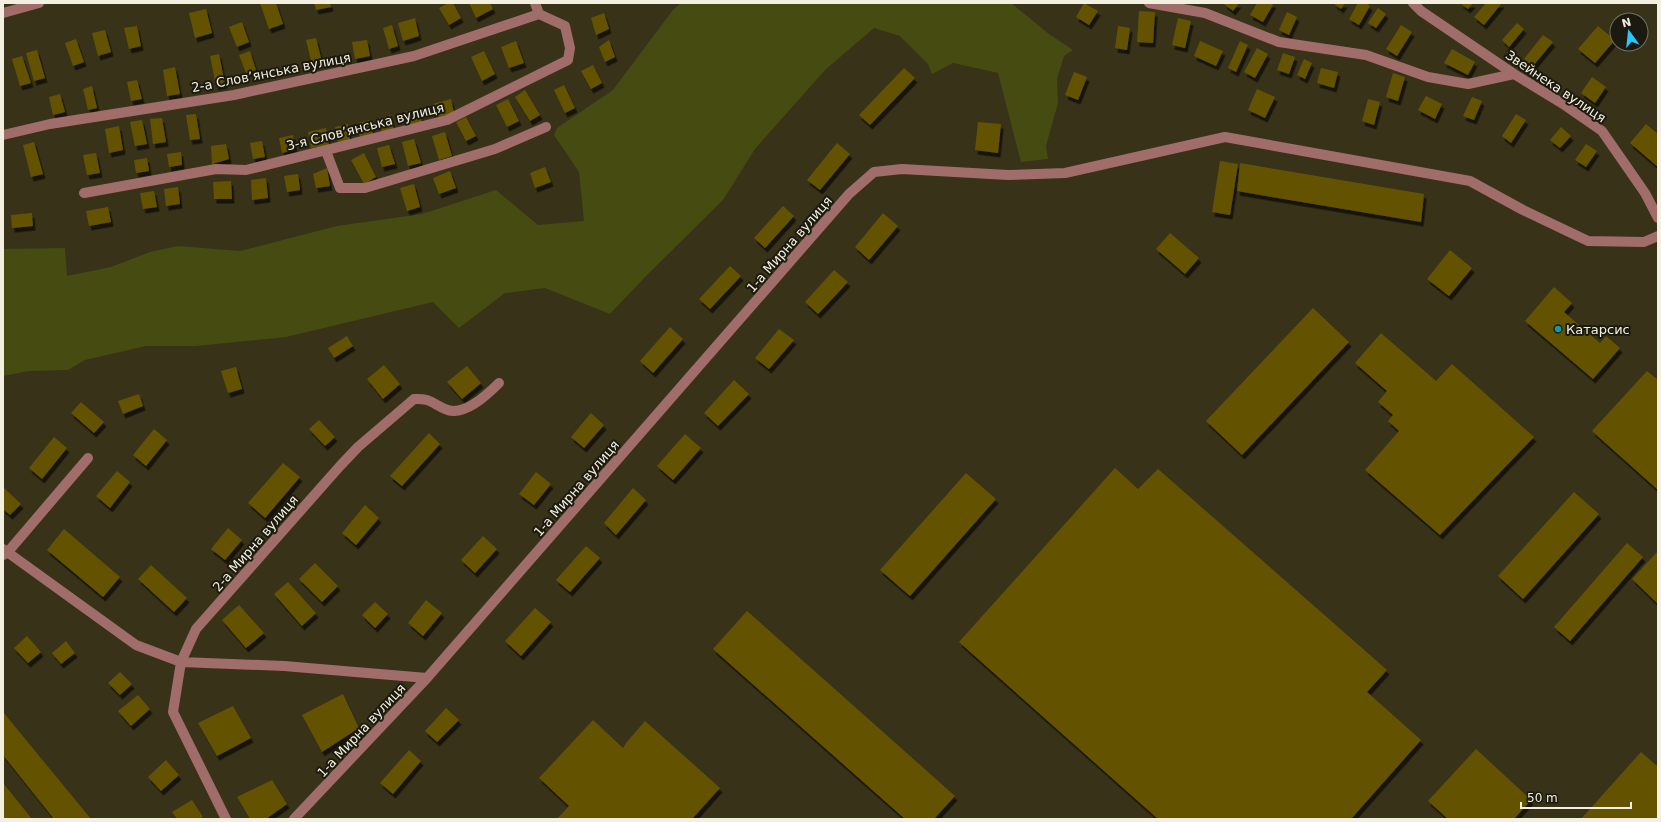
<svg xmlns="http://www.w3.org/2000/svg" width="1661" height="822" viewBox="0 0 1661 822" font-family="'DejaVu Sans',sans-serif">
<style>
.green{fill:#464b11}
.building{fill:#635306;filter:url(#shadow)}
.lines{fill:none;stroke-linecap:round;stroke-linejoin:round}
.minor{stroke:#a16d6b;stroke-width:10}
.culture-dot{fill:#0f9aa8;stroke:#1c1a0f;stroke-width:1.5}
.labels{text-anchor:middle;stroke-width:4;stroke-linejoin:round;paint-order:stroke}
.street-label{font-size:13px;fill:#f4f0e1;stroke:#1c1a0f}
.poi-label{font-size:13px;fill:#f4f0e1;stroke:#1c1a0f;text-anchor:start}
</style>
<defs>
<filter id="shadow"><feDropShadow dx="2.5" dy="4.5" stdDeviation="0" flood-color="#0009"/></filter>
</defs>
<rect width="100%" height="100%" fill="#383219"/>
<path class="green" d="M681,3H1011L1049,34L1073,50L1064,56L1057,79L1058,103L1046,146L1048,159L1021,162L998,73L953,63L932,74L928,64L900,36L874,28L825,70L755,149L723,200L647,275L610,314L545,288L505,293L459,328L433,302L286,337L196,346H146L85,360L68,370L29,371L3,376V249L65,248L67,276L111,267L150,252L178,246L240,251L337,226L422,214L496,190L538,225L584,221L579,172L554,135L557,128L613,90L673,10Z"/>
<path class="building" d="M260,3H276L283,24L269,29Z
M314,3H330L331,7L316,10Z
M448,3H453L461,18L449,25L439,8Z
M469,3H490L493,9L476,18Z
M1084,3L1098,11L1089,25L1076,17Z
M1225,3H1239L1233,11L1224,4Z
M1257,3H1274L1263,22L1250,15Z
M1333,3H1345L1341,9Z
M1358,3H1366L1370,6L1359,25L1349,19Z
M1460,3H1473L1468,9Z
M1486,3H1502L1484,25L1474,17Z
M1378,8L1386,14L1376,28L1368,23Z
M206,9L212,33L195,38L189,13Z
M1139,11L1155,12L1153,43L1137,42Z
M1287,12L1297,17L1289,35L1279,30Z
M604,13L609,29L596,35L591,18Z
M415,18L419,36L403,41L398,23Z
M1178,18L1191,21L1185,48L1172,45Z
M242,22L249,42L237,47L229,27Z
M1517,23L1524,29L1509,47L1502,40Z
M392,25L398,46L389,49L383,28Z
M1401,25L1412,32L1397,56L1386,49Z
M137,26L141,46L129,49L124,28Z
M1118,26L1130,28L1127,50L1115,48Z
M1598,26L1615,40L1595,63L1578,49Z
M105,30L111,52L98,56L92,33Z
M1543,35L1553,42L1533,66L1524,59Z
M316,38L322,62L312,65L306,40Z
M76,39L84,62L73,66L65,43Z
M367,40L370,56L355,59L352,42Z
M609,40L615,57L605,62L599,47Z
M516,41L524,63L509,68L501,47Z
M1200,41L1223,51L1216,66L1194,56Z
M1240,41L1248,45L1236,72L1228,68Z
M1257,48L1268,54L1255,78L1244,72Z
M1452,49L1475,62L1468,75L1444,63Z
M37,50L45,78L34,81L26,53Z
M250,51L256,70L246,73L239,55Z
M484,51L495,74L482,81L471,57Z
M1283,53L1295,57L1289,74L1277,70Z
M219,54L225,84L216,86L210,56Z
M22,56L31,83L20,86L12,59Z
M1304,59L1312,63L1305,79L1297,75Z
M593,65L602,83L591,89L581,71Z
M175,67L180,94L167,96L163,70Z
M904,68L915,78L870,125L859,115Z
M1321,68L1338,72L1334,88L1317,83Z
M1074,72L1087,77L1078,100L1065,95Z
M1393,73L1405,77L1398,101L1386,97Z
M1592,77L1606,87L1595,103L1581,93Z
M137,80L142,99L131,101L127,82Z
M564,85L575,108L565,113L554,90Z
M92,86L97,108L88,110L83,89Z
M1257,89L1275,97L1265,118L1248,110Z
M525,90L540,115L530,121L515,97Z
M60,94L65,112L53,115L49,97Z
M1426,96L1442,104L1435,119L1418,110Z
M1472,97L1482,101L1474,120L1463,116Z
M451,99L454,113L437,118L433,104Z
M508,99L519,121L507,127L496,105Z
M1368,99L1380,102L1374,125L1362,121Z
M419,108L422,122L407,125L404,112Z
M196,114L200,139L190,140L186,115Z
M1516,114L1526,120L1511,143L1502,136Z
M390,115L394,130L382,133L378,119Z
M466,117L476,136L466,141L456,122Z
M162,118L166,142L153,144L150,119Z
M142,120L147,144L135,146L130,122Z
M370,120L373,134L360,138L358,123Z
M978,122L1001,124L998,153L975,150Z
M348,124L350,140L338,142L335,127Z
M1646,124L1658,134V167L1630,143Z
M119,126L123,150L109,153L105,129Z
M1561,127L1571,136L1560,148L1550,140Z
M326,128L329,145L311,148L308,132Z
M445,132L452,156L439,160L432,136Z
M293,135L295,150L282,153L279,138Z
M414,139L421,163L408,166L402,142Z
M262,141L265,157L253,159L250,143Z
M34,142L43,174L31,177L23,145Z
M837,143L850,154L820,190L807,180Z
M226,144L229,159L212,164L211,146Z
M1586,144L1597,151L1586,167L1575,160Z
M389,145L395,164L382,167L377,148Z
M181,152L182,165L169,167L167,154Z
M96,153L100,173L87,175L83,155Z
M364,153L376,177L364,184L351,160Z
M147,158L149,171L136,173L134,160Z
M1220,161L1238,164L1230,215L1212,212Z
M1240,163L1424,194L1421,222L1237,191Z
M545,167L551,182L535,188L530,173Z
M327,168L330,186L316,188L313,174Z
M450,171L456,188L439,194L433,178Z
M298,174L300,190L287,192L284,176Z
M266,178L268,198L252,200L251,180Z
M231,181L232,199H214L213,182Z
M414,184L420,207L407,211L400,188Z
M178,187L180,204L166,206L164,189Z
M154,191L157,207L143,209L140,193Z
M783,206L794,216L765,248L754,238Z
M108,207L111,222L89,226L86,211Z
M32,213L33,226L12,228L11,215Z
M883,213L898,226L869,260L855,247Z
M1170,233L1199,258L1185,274L1156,249Z
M1450,250L1472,268L1449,296L1427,279Z
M730,266L741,276L710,309L699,299Z
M834,270L848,282L818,314L805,302Z
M1554,287L1572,303L1564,312L1600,343L1606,336L1620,348L1593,379L1525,321Z
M1313,308L1349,342L1242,455L1206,421Z
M670,327L683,339L653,373L640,361Z
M779,329L794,340L769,369L755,358Z
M1381,333L1436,381L1452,364L1534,437L1440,535L1365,470L1399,431L1388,421L1393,415L1378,402L1387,391L1355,363Z
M347,336L353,346L334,358L328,348Z
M384,365L400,384L383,399L367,379Z
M467,366L481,383L462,399L447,382Z
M236,367L242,389L228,393L221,371Z
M1647,371L1658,380V490L1592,431Z
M734,380L749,394L718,426L704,413Z
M139,394L143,406L123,414L118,401Z
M81,402L104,422L94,433L71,413Z
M591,413L604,425L584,448L571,437Z
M319,420L335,437L325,446L309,429Z
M154,429L167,440L146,466L133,455Z
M429,433L440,444L402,486L390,476Z
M685,434L701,448L673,480L657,466Z
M54,437L67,448L42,479L29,468Z
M283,463L300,477L265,518L248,503Z
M1115,468L1138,489L1158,469L1387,670L1367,692L1421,740L1351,819H1158L959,642Z
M117,471L130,482L110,508L96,496Z
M536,472L551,484L534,505L519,494Z
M966,473L996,499L910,596L880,570Z
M3,487L21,504L10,515L3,509Z
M633,488L646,500L616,535L604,523Z
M1574,492L1599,514L1523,599L1498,576Z
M365,505L379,518L356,545L342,533Z
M228,528L242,540L225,560L211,549Z
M64,529L120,577L103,597L47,550Z
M483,536L497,549L475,573L461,560Z
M1627,543L1643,557L1570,641L1554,627Z
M586,546L600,558L570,592L556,580Z
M1658,551V604L1632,579Z
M315,563L338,586L322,602L299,579Z
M151,565L187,598L174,612L138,579Z
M288,582L316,613L302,626L274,594Z
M426,600L442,613L423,636L408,623Z
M375,602L388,614L375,628L362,615Z
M239,605L264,633L246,648L222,620Z
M535,608L551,622L521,656L505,641Z
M747,611L955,796L934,819H905L713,649Z
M27,636L41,652L28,663L14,648Z
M66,641L75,653L61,664L52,653Z
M120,672L132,684L120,695L108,683Z
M343,694L359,728L322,752L302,715Z
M138,695L150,709L131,726L118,711Z
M233,706L251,738L217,756L198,723Z
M446,708L459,720L437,742L425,731Z
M3,712L91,819H54L3,755Z
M593,720L623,748L626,743L645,721L720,788L692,819H557L569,806L539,778Z
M1476,749L1531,800L1514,819H1448L1428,801Z
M409,750L421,761L393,794L380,783Z
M1641,752L1658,767V819H1581Z
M166,760L179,775L161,791L148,777Z
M272,780L287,804L266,819H250L237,797Z
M3,783L32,819H3Z
M192,800L203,817L200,819H177L172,812Z"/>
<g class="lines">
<path class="minor" d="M1149,3L1205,13L1279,42L1366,55L1428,77L1468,84L1514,74
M1413,3L1421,11L1514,74L1563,104L1602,131L1645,193L1658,218
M3,13L39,3
M3,135L50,124L234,95L414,56L539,14
M326,151L340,188H365L495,149L546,127
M84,193L216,169L246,170L447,120L568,60L570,48L565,26L539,14L535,3
M3,549L136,645L181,662L284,666L427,678
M3,555L7,553L88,458
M226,819L173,712L181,662L196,629L340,466L358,447L414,399C429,398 432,403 445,409C463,418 487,395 499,383
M294,819L427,678L849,194L874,172L902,169L1008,175L1065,173L1225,137L1470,181L1523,210L1588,241L1644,242L1658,236"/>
</g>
<circle class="culture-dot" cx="1558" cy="329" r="4"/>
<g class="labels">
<g class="street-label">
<text transform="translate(271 72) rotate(-11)" y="5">2-а Слов’янська вулиця</text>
<text transform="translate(1556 86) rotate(34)" y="5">Звейнека вулиця</text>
<text transform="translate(365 126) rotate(-14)" y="5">3-я Слов’янська вулиця</text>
<text transform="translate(789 244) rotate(-49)" y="5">1-а Мирна вулиця</text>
<text transform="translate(576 488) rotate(-49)" y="5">1-а Мирна вулиця</text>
<text transform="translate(255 543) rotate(-49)" y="5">2-а Мирна вулиця</text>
<text transform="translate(361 730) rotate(-47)" y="5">1-а Мирна вулиця</text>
</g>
<g class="poi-label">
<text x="1566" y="334">Катарсис</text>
</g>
</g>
<rect width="1661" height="822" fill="none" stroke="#f4f0e1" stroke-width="8"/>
<g transform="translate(1629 32) rotate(345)"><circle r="19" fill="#1c1a0f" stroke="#727063"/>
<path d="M0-3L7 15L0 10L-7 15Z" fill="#24c9fe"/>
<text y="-6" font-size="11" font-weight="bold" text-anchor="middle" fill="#f4f0e1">N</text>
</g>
<path d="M1521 802v6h110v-6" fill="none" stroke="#f4f0e1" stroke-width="2"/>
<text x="1527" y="802" font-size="12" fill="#f4f0e1" stroke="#1c1a0f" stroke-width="3" paint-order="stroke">50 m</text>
</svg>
